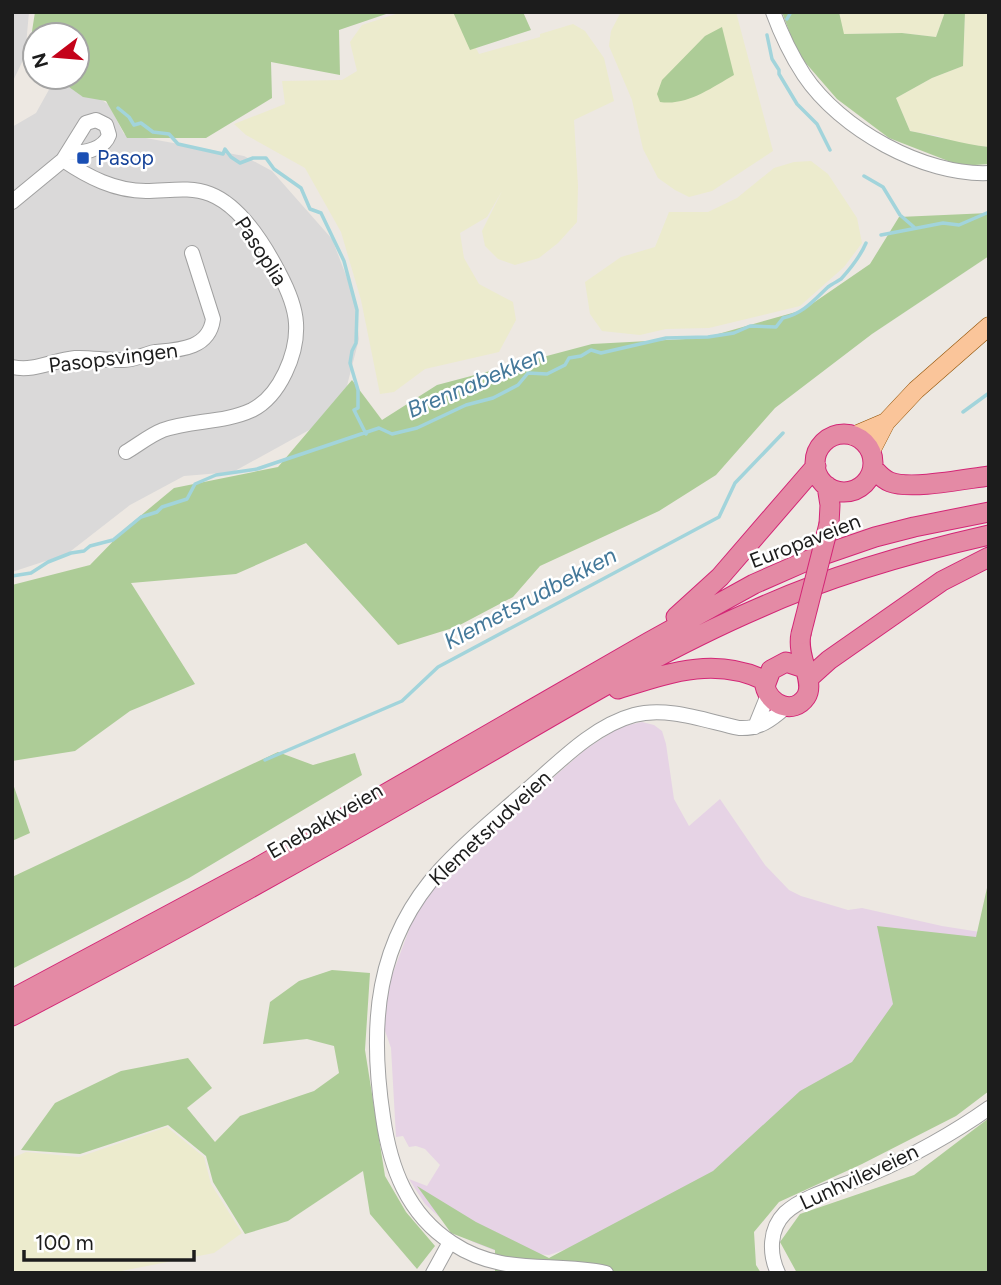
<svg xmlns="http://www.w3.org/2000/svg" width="1001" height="1285" viewBox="0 0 1001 1285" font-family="Figtree,sans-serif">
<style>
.residential{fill:#dad9d9}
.industrial{fill:#e6d3e5}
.farmland{fill:#ecebcd}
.forest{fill:#adcc97}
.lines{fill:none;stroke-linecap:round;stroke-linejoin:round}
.stream{stroke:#a2d4db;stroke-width:3.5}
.minor-casing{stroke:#a0a0a0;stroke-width:16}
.major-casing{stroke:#915103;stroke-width:19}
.highway-casing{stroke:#d32676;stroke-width:21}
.minor{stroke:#fff;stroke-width:14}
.major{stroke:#fac59a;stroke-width:18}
.highway{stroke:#e48aa5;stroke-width:19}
.highway-bridge-casing{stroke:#d32676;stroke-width:21;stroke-linecap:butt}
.highway-bridge{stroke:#e48aa5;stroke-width:19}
.transit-dot{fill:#1a4fb4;stroke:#fff;stroke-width:2.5}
.labels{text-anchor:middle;stroke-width:5;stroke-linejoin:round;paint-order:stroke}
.transit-label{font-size:21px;fill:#164399;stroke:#fff;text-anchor:start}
.street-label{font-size:21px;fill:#1c1c1c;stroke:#fff}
.water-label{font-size:23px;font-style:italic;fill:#45799a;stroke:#fff}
</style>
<rect width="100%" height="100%" fill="#ede8e2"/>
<path class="residential" d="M12,12H29L25,56L12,83Z
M56,77H68L109,105L124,134L244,156L272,171L332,239L354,296L359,339L340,413L233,472L184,476L130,505L67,554L12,572V127L36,113Z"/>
<path class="industrial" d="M642,722L654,725L662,731L666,744L674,799L689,826L720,799L765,865L789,890L801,896L848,910L862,908L942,926L980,932L989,941L723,1178L601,1237L549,1255L496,1251L473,1242L452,1229L425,1204L409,1179L427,1186L440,1165L425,1149L416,1146L409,1147L403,1136L396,1137L391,1048L383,1025L388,986L412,922L433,887L454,864L586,749L620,727Z"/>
<path class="farmland" d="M402,12H457L479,54L540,37V34L573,24L585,31L604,58L614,101L574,120L578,186L577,222L558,243L539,258L515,265L498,259L485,246L482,231L502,191L487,217L460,233L464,258L479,284L513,302L516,320L499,352L425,369L394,392L380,394L361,300L341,232L305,168L246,135L234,124L285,104L282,81L342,80L357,71L350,42L362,25Z
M621,12H736L773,151L712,191L689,197L675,190L658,178L643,149L632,100L609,46L611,31Z
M839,12H945L936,37L902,33L843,34Z
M965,12H989V147L960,144L938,136L910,131L896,98L932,78L963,66Z
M811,161L828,174L857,218L862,243L844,267L800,306L709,328L666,329L640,335L602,331L590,314L585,282L621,257L655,247L669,212H708L737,198L774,168L794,162Z
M167,1127L204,1157L211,1184L242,1233L214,1253L111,1273H12V1158L26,1152L79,1157Z"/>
<path class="forest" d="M35,12H392L339,30L340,75L271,62L272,98L206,138H127L106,101L83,97L55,77H77V35H35V62L28,57Z
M453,12H523L531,30L470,50Z
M782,12H839L844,34L902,33L936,37L945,12H965L963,66L932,78L896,98L910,131C937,136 962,144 989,147V164L961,166L889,138L837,99L797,53Z
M722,27L734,75C711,88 687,106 660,102L657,94L662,80L705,36Z
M989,213V256L872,334L775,408L716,475L659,511L540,566L513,597L456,627L398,645L306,543L236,574L131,583L195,684L130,711L75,751L12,761V585L90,565L127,527L174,488L278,467L352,380L382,420L437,385L592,344L704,338L803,310L870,264L899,217Z
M278,752L313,765L355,753L362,775L189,878L12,969V877Z
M12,781L30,833L12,841Z
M989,879V1091L956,1116L862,1164L779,1202L754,1232L756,1265L761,1273H495V1250L451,1233L417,1186L476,1222L549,1258L713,1171L800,1091L852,1062L893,1004L877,926L976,937Z
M332,970L370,973L365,1050L385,1176L406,1212L435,1246L417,1269L370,1214L363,1171L288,1221L245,1234L213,1182L206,1156L168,1125L80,1154L21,1150L55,1103L121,1071L188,1058L212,1088L187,1108L215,1142L240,1116L314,1091L339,1073L334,1046L307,1039L263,1044L270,1002L299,981Z
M989,1118V1273H797L780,1242L800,1214L914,1175Z"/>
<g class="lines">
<path class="stream" d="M787,19L791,12
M767,35L772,59L779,70V74L797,104L817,124L830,150
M118,108L129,117L134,125L141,123L153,132L169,134L178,144L223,154L225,149L231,157L240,163L253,158H266L274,169L301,188L310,209L321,213L344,261L357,310L356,343L352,351L350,363L358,390V408L354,410L366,434
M864,176L883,187L900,215L915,228
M881,235L943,223L959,225L989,212
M963,412L989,393
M12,576L31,573L48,562L71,553L84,551L90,546L113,540L141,517L157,512L162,507L187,499L195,484L216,475L257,469L379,428L392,434L417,428L466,405L493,398L518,385L528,373L547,374L565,365L569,358L581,356L591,350L601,353L666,338L708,337L734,333L750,326L776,327L783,318C803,314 814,300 828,287C832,284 838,281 841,279C851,268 860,257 866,243
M265,760L402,701L438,667L719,517L735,483L783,433"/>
<defs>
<path id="minor" d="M773,12C781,34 791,55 804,75C840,129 924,176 989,173
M63,160C88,177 115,191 146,191C168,191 189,186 210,194C241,206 264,244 279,273C287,288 295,306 296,323C298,353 280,396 252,410C224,423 192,420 163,430C150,435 138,445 126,452
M12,202L63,160L86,123L96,120L106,125L109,135C103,151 83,153 68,153
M12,367C35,372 53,360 75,358C91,357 107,361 124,360C135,360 144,354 155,352C179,350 209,349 213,319L192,253
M755,727L768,695
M433,1273L450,1242
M606,1273C551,1261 503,1277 452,1243C407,1214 390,1167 383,1117C369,1025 375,941 441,869C467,840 498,816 527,790C558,763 593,726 634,715C667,706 706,721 739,728C760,729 771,720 786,707
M778,1273C769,1254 769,1229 785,1213C806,1194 841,1187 867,1176C910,1157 951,1135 989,1108"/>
<path id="major" d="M853,436L886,422
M871,451L886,422L916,390L989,326"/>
<path id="highway" d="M815 463a29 29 0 1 1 58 0a29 29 0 1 1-58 0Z
M873,468C878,473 882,479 890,482C911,490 965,479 989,476
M827,486L830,505L829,524
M676,617L720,577L816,466
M801,634C796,657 816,682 806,697C793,716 769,704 765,686L771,670L786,662L804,668
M809,678L829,660L942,581L989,557
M618,689C669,673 715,656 766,681
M12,999L255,869L649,642L754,584L811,559L875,537L914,527L989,512
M12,1016C152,943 290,867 426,789C536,727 643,658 759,608C832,575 910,553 989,535"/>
</defs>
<use href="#minor" class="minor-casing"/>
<use href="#major" class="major-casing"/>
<use href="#highway" class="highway-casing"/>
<use href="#minor" class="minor"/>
<use href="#major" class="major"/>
<use href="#highway" class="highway"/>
<defs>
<path id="highway-bridge" d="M801,634L829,524"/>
</defs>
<use href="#highway-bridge" class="highway-bridge-casing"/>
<use href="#highway-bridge" class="highway-bridge"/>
</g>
<rect class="transit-dot" x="76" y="151" width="14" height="14" rx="3.5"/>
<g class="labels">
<g class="transit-label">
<text x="97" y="165">Pasop</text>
</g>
<g class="street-label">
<text transform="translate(261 251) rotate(57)" y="7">Pasoplia</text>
<text transform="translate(113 358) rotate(-7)" y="7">Pasopsvingen</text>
<text transform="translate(805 541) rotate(-21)" y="7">Europaveien</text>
<text transform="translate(325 821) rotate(-30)" y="7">Enebakkveien</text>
<text transform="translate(490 828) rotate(-43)" y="7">Klemetsrudveien</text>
<text transform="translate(859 1177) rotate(-25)" y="7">Lunhvileveien</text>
</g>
<g class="water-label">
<text transform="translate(476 382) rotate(-23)" y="8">Brennabekken</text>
<text transform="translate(530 598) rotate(-28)" y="8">Klemetsrudbekken</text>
</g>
</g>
<rect width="1001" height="1285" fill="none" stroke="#1c1c1c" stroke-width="28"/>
<g transform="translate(56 56) rotate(254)"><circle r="33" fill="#ffffff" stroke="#a4a4a4" stroke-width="2"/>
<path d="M0-5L12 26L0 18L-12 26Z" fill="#c4031a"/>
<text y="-10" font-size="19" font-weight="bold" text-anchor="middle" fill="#1c1c1c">N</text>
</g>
<path d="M24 1250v10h170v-10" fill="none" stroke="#1c1c1c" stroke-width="3.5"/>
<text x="35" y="1250" font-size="21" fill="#1c1c1c" stroke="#ffffff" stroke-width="5" paint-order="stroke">100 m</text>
</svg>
